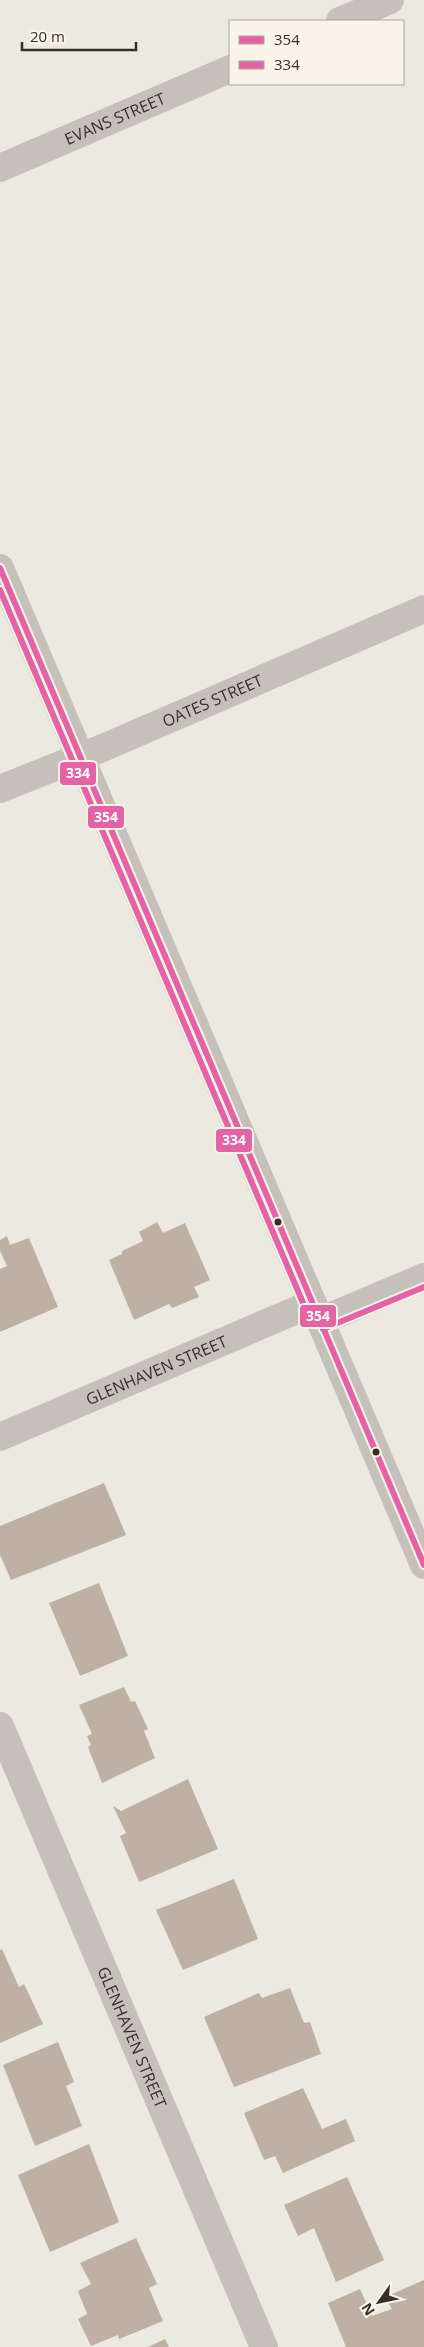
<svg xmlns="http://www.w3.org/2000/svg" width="424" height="2347" viewBox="0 0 424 2347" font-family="'Open Sans',sans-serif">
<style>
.building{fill:#beb0a4}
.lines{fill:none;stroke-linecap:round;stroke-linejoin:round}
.minor{stroke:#c5c1ba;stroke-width:28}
.bus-1-casing{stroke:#f8f4e9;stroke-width:10}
.bus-2-casing{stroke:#f8f4e9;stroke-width:10}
.bus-1{stroke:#e463a4;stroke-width:6}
.bus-2{stroke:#e463a4;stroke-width:6}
.bus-dot{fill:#362f29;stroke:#f8f4e9;stroke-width:2}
.labels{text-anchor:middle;stroke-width:4;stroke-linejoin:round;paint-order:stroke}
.street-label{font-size:16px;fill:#362f29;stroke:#f8f4e9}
.line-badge{stroke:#f8f4e9;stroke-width:2}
.badge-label{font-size:14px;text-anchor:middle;font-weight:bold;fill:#fff}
</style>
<rect width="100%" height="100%" fill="#ece9e1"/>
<path class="building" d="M157,1222L163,1233L185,1223L210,1280L194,1287L199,1297L172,1308L169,1304L134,1320L109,1260L122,1254V1251L143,1241L139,1232Z
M7,1236L10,1245L29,1238L58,1307L0,1332V1269L7,1266L0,1251V1240Z
M104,1483L126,1535L11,1580L0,1555V1526Z
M99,1583L128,1656L80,1676L49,1603Z
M124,1687L131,1702L135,1701L148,1729L144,1731L155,1758L102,1783L88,1747L91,1745L87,1736L92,1734L79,1705Z
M188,1779L218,1849L139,1882L120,1836L126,1833L113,1806L121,1811Z
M234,1879L258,1939L183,1970L156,1910Z
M2,1949L19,1987L24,1984L43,2024L0,2043V1950Z
M290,1988L304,2023L310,2022L321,2054L234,2087L204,2017L259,1993L262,1998Z
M58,2042L74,2082L66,2086L82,2126L35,2146L3,2065Z
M303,2088L322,2129L346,2119L355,2141L283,2173L275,2156L264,2160L244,2113Z
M89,2144L119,2222L50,2252L18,2175Z
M347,2177L384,2260L336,2282L314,2228L298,2236L284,2205Z
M136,2238L157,2284L149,2288L163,2321L119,2339L118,2335L91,2346L78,2319L87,2314L78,2291L91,2284L80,2263Z
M424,2280V2347H346L328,2303L360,2289L372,2316L392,2309L385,2297Z
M165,2339L169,2347H148Z"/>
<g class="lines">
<g class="minor">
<path d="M340,21L390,0"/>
<path id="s1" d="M0,168L230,69"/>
<path d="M0,568L424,1565"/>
<path id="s2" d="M0,789L105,747L424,609"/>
<path d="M320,1321L424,1277"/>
<path id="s3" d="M0,1437L313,1303"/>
<path id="s4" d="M0,1726L264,2347"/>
</g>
<defs>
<path id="bus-1" d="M0,568L424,1565"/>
<path id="bus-2" d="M0,590L312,1324
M323,1329L424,1287"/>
</defs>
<use href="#bus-1" class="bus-1-casing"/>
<use href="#bus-2" class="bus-2-casing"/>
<use href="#bus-1" class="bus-1"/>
<use href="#bus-2" class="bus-2"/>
</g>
<g class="bus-dot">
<circle cx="278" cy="1222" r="4.5"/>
<circle cx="376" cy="1452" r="4.5"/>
</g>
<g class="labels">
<g class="street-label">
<text dy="6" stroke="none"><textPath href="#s1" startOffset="125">EVANS STREET</textPath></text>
<text dy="6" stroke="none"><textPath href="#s2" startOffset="230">OATES STREET</textPath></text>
<text dy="6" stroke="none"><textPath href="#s3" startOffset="170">GLENHAVEN STREET</textPath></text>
<text dy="6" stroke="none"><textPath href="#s4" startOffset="338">GLENHAVEN STREET</textPath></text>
</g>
</g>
<g class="line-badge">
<rect x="59" y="761" width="38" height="25" rx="5" fill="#e463a4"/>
<rect x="87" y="805" width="38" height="24" rx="5" fill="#e463a4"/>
<rect x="215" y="1128" width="38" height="25" rx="5" fill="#e463a4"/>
<rect x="299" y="1304" width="38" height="24" rx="5" fill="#e463a4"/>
</g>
<g class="badge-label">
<text x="78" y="778">334</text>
<text x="106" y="822">354</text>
<text x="234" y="1145">334</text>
<text x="318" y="1321">354</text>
</g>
<rect x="229" y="20" width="175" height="65" fill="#f8f4e9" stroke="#aaa59c"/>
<rect x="239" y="36" width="25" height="8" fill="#e463a4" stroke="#aaa59c"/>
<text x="274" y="45" font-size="15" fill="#362f29">354</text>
<rect x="239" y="61" width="25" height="8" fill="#e463a4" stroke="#aaa59c"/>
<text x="274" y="70" font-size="15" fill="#362f29">334</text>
<g transform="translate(379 2302) rotate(237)" stroke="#f8f4e9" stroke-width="4" paint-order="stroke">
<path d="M0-4L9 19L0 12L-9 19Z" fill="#362f29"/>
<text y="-8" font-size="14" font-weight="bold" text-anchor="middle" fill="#362f29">N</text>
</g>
<path d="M22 42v8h114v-8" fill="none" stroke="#362f29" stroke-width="2.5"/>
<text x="30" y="42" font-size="15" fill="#362f29" stroke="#f8f4e9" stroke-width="4" paint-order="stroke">20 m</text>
</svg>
